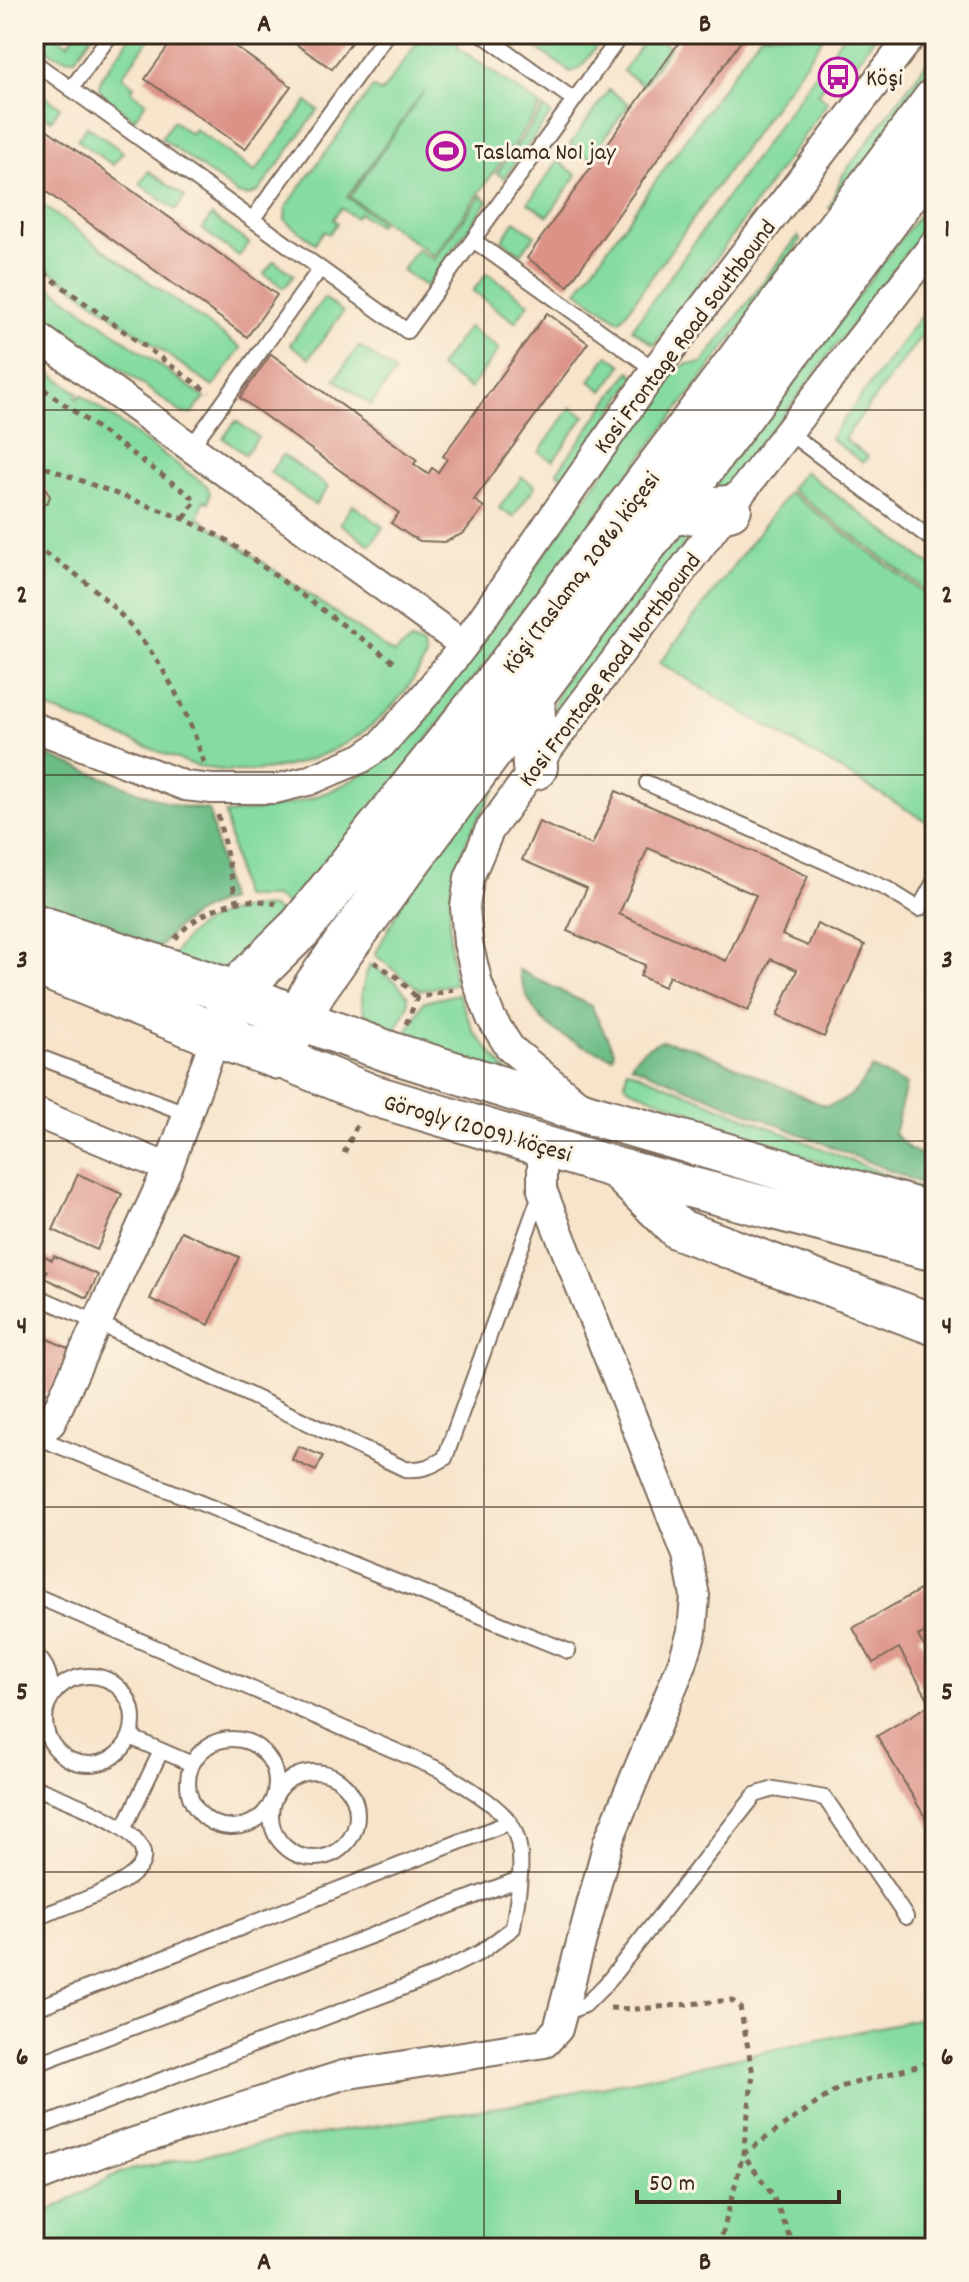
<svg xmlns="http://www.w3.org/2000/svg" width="969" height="2282" viewBox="0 0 969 2282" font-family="Dekko,sans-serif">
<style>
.green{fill:#86dca0;stroke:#60835f;stroke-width:2}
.forest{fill:#6cbc86;stroke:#547352;stroke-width:2}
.building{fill:#dc9287;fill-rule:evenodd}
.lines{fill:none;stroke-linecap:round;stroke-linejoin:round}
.service-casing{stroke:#7d6b5b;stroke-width:18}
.minor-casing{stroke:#7d6b5b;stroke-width:32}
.secondary-casing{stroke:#7d6b5b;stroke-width:44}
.primary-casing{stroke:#7d6b5b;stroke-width:48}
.path{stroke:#7d6b5b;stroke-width:5;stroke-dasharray:6 6;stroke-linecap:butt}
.service{stroke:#fff;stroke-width:14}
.minor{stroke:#fff;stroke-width:28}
.secondary{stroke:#fff;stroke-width:40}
.primary{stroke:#fff;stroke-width:44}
.grid{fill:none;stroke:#3b2a1e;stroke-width:2;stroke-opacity:0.55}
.labels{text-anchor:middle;stroke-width:6;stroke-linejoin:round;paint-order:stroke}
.poi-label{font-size:24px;fill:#3b2a1e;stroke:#fcf5e5;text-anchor:start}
.street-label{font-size:24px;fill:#3b2a1e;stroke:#fcf5e5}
.neatline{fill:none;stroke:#3b2a1e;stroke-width:3}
.grid-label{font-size:26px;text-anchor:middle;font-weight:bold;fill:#3b2a1e}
</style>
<rect width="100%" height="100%" fill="#fcf5e5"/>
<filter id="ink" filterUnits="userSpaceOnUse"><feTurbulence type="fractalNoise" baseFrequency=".0125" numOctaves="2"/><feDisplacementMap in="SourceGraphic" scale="16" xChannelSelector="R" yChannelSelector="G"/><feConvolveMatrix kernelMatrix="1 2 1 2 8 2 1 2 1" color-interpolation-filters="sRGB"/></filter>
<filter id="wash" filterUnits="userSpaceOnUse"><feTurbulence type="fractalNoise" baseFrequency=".006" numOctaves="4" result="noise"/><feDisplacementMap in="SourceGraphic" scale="32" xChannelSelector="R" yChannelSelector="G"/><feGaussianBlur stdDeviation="1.8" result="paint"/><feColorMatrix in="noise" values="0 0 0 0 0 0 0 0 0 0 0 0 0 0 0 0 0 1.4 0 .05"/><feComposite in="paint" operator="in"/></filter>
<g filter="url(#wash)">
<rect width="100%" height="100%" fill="#f7e4cb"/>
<path class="green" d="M45,34H53L68,44L75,34H93L75,58C60,62 50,51 38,43Z
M133,34H153L122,76L134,86L131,91L146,102L134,119L104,97L99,87L102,76Z
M410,34H449L459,42L457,47L541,106L434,256L350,197L424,91L347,197L381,222L378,226L359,213L355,218L341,208L333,219L337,223L329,234L324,231L315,243L288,223L285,219L286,207L373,87L381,93L417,43L408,36Z
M516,34H587L599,43L581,67L571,72Z
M649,34L670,47L643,85L623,71Z
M761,34H826L620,321L577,291Z
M844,34L876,35L850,71L839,64L818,94L828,102L654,345L632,329Z
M935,52V73L832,210L829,208L842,176Z
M34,88L60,107L51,120L34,108Z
M609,90L629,104L590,158L570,144Z
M307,102L318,110L259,191L249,196L238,194L161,138L173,121L191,134L195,129L255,172Z
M544,108L551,114L504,178L497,173Z
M87,126L123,152L113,165L77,140Z
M558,161L577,175L548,216L528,203Z
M149,171L185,197L176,210L140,184Z
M935,194V215L736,478L710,497L717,481Z
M481,195L488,201L426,287L402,270L417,249L434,260Z
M34,199L241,348L213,387L34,259Z
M212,216L249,243L239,256L202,229Z
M515,221L535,235L521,254L502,240Z
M798,236L800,240L783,271L298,910L274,897H242L225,814C307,807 357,788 418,731L677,370L686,364L702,363Z
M274,261L294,275L284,288L264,274Z
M487,273L529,303L515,322L473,291Z
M34,275L205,398L191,414L182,413L34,306Z
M935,297V318L844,439L868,457L863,463L830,438Z
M324,298L343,312L309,358L290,344Z
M468,327L499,349L470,389L439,367Z
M359,346L395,372L371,405L335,379Z
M608,355L622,365L603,391L590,381Z
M34,361L78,393L75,397L77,399L81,395L207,486L210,493L208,502L204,500L198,517L394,654L411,641L423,646L426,657C386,741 286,789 194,765C177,760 160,752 143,745C107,731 70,717 34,703Z
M630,371L635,377L567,479L557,472Z
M571,407L585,416L553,461L539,452Z
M236,421L258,437L245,454L223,438Z
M283,455L328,487L315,505L270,472Z
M804,471L935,568V597L790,489Z
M522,477L535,486L513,517L499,508Z
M789,492L935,601V823L928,822L660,663Z
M353,505L383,527L370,545L340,523Z
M686,536L689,538L555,713L552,711L561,685L667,546Z
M517,752C501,785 476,815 463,850C445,894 448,938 455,984L420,990L375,955L400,906L506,755Z
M259,907L272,908L290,919L244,959L227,967L209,972L169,965C187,924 217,912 259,907Z
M370,964L397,983L408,996V1006L388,1045C360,1018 355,1000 370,964Z
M458,994L474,1032L508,1073L397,1053L423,1002Z
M627,1069L935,1195V1207L629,1088L625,1083Z
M935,2015V2248H34V2219L120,2172L275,2141L531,2102Z"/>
<path class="forest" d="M34,750L160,800L178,806L209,810L228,900C195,910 171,927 153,958L34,912Z
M519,970L591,1006L614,1051L612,1057C563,1038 530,1027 519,970Z
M661,1041L692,1047L825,1106C852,1101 857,1090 872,1068L906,1085L894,1134L910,1149L935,1162V1189L631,1065C637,1052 649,1046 661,1041Z"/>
<g id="blocks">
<path class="building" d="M177,34H217L291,86L245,149L145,79Z
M305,34H357L332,69L297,45Z
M685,34H746L568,286L527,258Z
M34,120L277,295L247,337L34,183Z
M547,313L588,343L474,500L484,507L464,533L445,542L420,541L410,536L391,523L399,513L240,398L271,354L417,460L414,464L428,474L432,468L438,472L447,459L443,456Z
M38,484L44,486L50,496L48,502L37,508L34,507V485Z
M616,791L808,876L782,935L808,946L817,924L865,945L824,1037L777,1016L797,970L771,959L748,1011L669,976L664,987L640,976L645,965L567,931L587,888L522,860L539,822L592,845ZM648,848L756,895L726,961L619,914Z
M78,1174L122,1194L97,1250L53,1230Z
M181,1231L239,1257L209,1325L150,1299Z
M34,1251L52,1260L54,1256L98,1275L87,1298L44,1278L47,1271L34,1265Z
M34,1333L70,1349L50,1394L34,1387Z
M298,1446L323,1456L316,1471L292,1460Z
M927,1586L935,1601V1627L918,1636L935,1665V1834L877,1736L931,1704L899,1648L873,1663L853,1628Z"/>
</g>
</g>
<g filter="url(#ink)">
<use href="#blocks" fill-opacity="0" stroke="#7d6b5b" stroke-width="2"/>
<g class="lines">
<defs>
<path id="service" d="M482,34L574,100
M34,62L407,331L622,34
M71,89L111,34
M252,220L387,34
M473,240L655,370
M788,432L935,542
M191,447L320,269
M647,783L887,889L919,909L935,880
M34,1055L188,1114
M34,1295L98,1323L405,1469C422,1470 431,1467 445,1458L540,1195
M34,1436L568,1651
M34,1595L440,1770C460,1783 498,1804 510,1823C529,1851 517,1897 513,1928L481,1952L433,1976L34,2129
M34,1653C55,1671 57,1703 34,1720
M45 1720a44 44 0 1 1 88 0a44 44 0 1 1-88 0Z
M130,1737L192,1764
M188 1783a44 44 0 1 1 88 0a44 44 0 1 1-88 0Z
M271 1815a43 43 0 1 1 86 0a43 43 0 1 1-86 0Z
M34,1787C59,1798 175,1835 135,1872C116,1891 60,1908 34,1919
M124,1828L161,1751
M34,2009L510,1822
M564,2013L585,2005L606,1984L755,1795L774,1789L825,1798L906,1917
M34,2065L519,1879"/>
<path id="minor" d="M34,334L464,645
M34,727L185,786L212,789H275L308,781L362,758L382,744L427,693L464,645L655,370L913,34
M579,1105L510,1048L491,1018L478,984L468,943L465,907L469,878L489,831L535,767L729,508L935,243
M34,1112L168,1168
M34,1437L51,1423L168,1168L216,1035
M34,2179L100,2153L343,2075L545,2043L558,2029L608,1842L682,1664L692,1632L695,1596L687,1555L542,1190V1145"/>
<path id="secondary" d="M298,1019L393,1053L589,1114L935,1214
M279,1057L372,1095L616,1168L935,1251
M616,1168L678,1229L935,1325"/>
<path id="primary" d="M669,513L729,508
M532,696L535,767
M34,926L238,994L298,1019
M34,962L216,1035L279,1057L315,988L346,944L935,155
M216,1035L248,979L301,927L505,672L935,101"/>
</defs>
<use href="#service" class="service-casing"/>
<use href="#minor" class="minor-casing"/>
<use href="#secondary" class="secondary-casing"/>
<use href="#primary" class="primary-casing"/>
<path class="path" d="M34,266L209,393
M34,382L196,500L184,519
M34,463L184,519L225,539L394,662
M34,547C120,596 175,668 204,763
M218,815L237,902
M175,939C197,911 241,893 276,904
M374,962L397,977L417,998
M406,1024L417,998L453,990
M344,1153L358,1123
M610,2008L638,2009L731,2000L740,2007L753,2074L743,2154L722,2236L717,2248
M795,2248L772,2194L743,2154L840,2087L935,2061"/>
<use href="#service" class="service"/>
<use href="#minor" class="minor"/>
<use href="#secondary" class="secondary"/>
<use href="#primary" class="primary"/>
</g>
</g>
<path class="grid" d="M484,34V2248M34,410H935M34,775H935M34,1141H935M34,1507H935M34,1872H935"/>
<defs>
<symbol id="bus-ring" viewBox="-11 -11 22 22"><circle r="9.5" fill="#fcf5e5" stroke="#b5179e" stroke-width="1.5"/><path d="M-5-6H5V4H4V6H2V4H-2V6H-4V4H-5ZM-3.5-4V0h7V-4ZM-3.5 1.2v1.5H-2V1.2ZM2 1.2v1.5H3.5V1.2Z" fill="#b5179e"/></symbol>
<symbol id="stadium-ring" viewBox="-11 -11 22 22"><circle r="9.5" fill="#fcf5e5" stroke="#b5179e" stroke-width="1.5"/><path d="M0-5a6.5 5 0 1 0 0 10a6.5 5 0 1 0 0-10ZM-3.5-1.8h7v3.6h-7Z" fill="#b5179e"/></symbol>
</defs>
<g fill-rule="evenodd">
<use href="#bus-ring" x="816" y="55" width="44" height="44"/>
<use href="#stadium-ring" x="424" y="129" width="44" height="44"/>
</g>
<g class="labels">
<g class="poi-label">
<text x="866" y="85">Köşi</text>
<text x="474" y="159">Taslama No1 jay</text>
</g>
<g class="street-label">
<text transform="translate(684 336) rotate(-53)" y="8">Kosi Frontage Road Southbound</text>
<text transform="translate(580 572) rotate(-53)" y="8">Köşi (Taslama, 2086) köçesi</text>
<text transform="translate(609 669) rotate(-53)" y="8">Kosi Frontage Road Northbound</text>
<text transform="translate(478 1127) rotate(16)" y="8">Görogly (2009) köçesi</text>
</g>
</g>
<rect width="969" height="2282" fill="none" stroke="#fcf5e5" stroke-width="88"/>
<path d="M637 2190v12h202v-12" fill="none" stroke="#3b2a1e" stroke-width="4"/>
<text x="649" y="2190" font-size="24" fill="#3b2a1e" stroke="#fcf5e5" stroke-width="6" paint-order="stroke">50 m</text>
<rect x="44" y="44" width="881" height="2194" class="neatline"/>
<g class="grid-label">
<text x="264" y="31">A</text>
<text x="705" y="31">B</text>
<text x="22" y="236">1</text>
<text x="947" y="236">1</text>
<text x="22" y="602">2</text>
<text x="947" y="602">2</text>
<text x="22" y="967">3</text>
<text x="947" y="967">3</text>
<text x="22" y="1333">4</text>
<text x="947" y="1333">4</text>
<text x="22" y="1699">5</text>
<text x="947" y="1699">5</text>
<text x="22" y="2064">6</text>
<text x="947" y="2064">6</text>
<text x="264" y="2269">A</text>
<text x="705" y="2269">B</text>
</g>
</svg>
